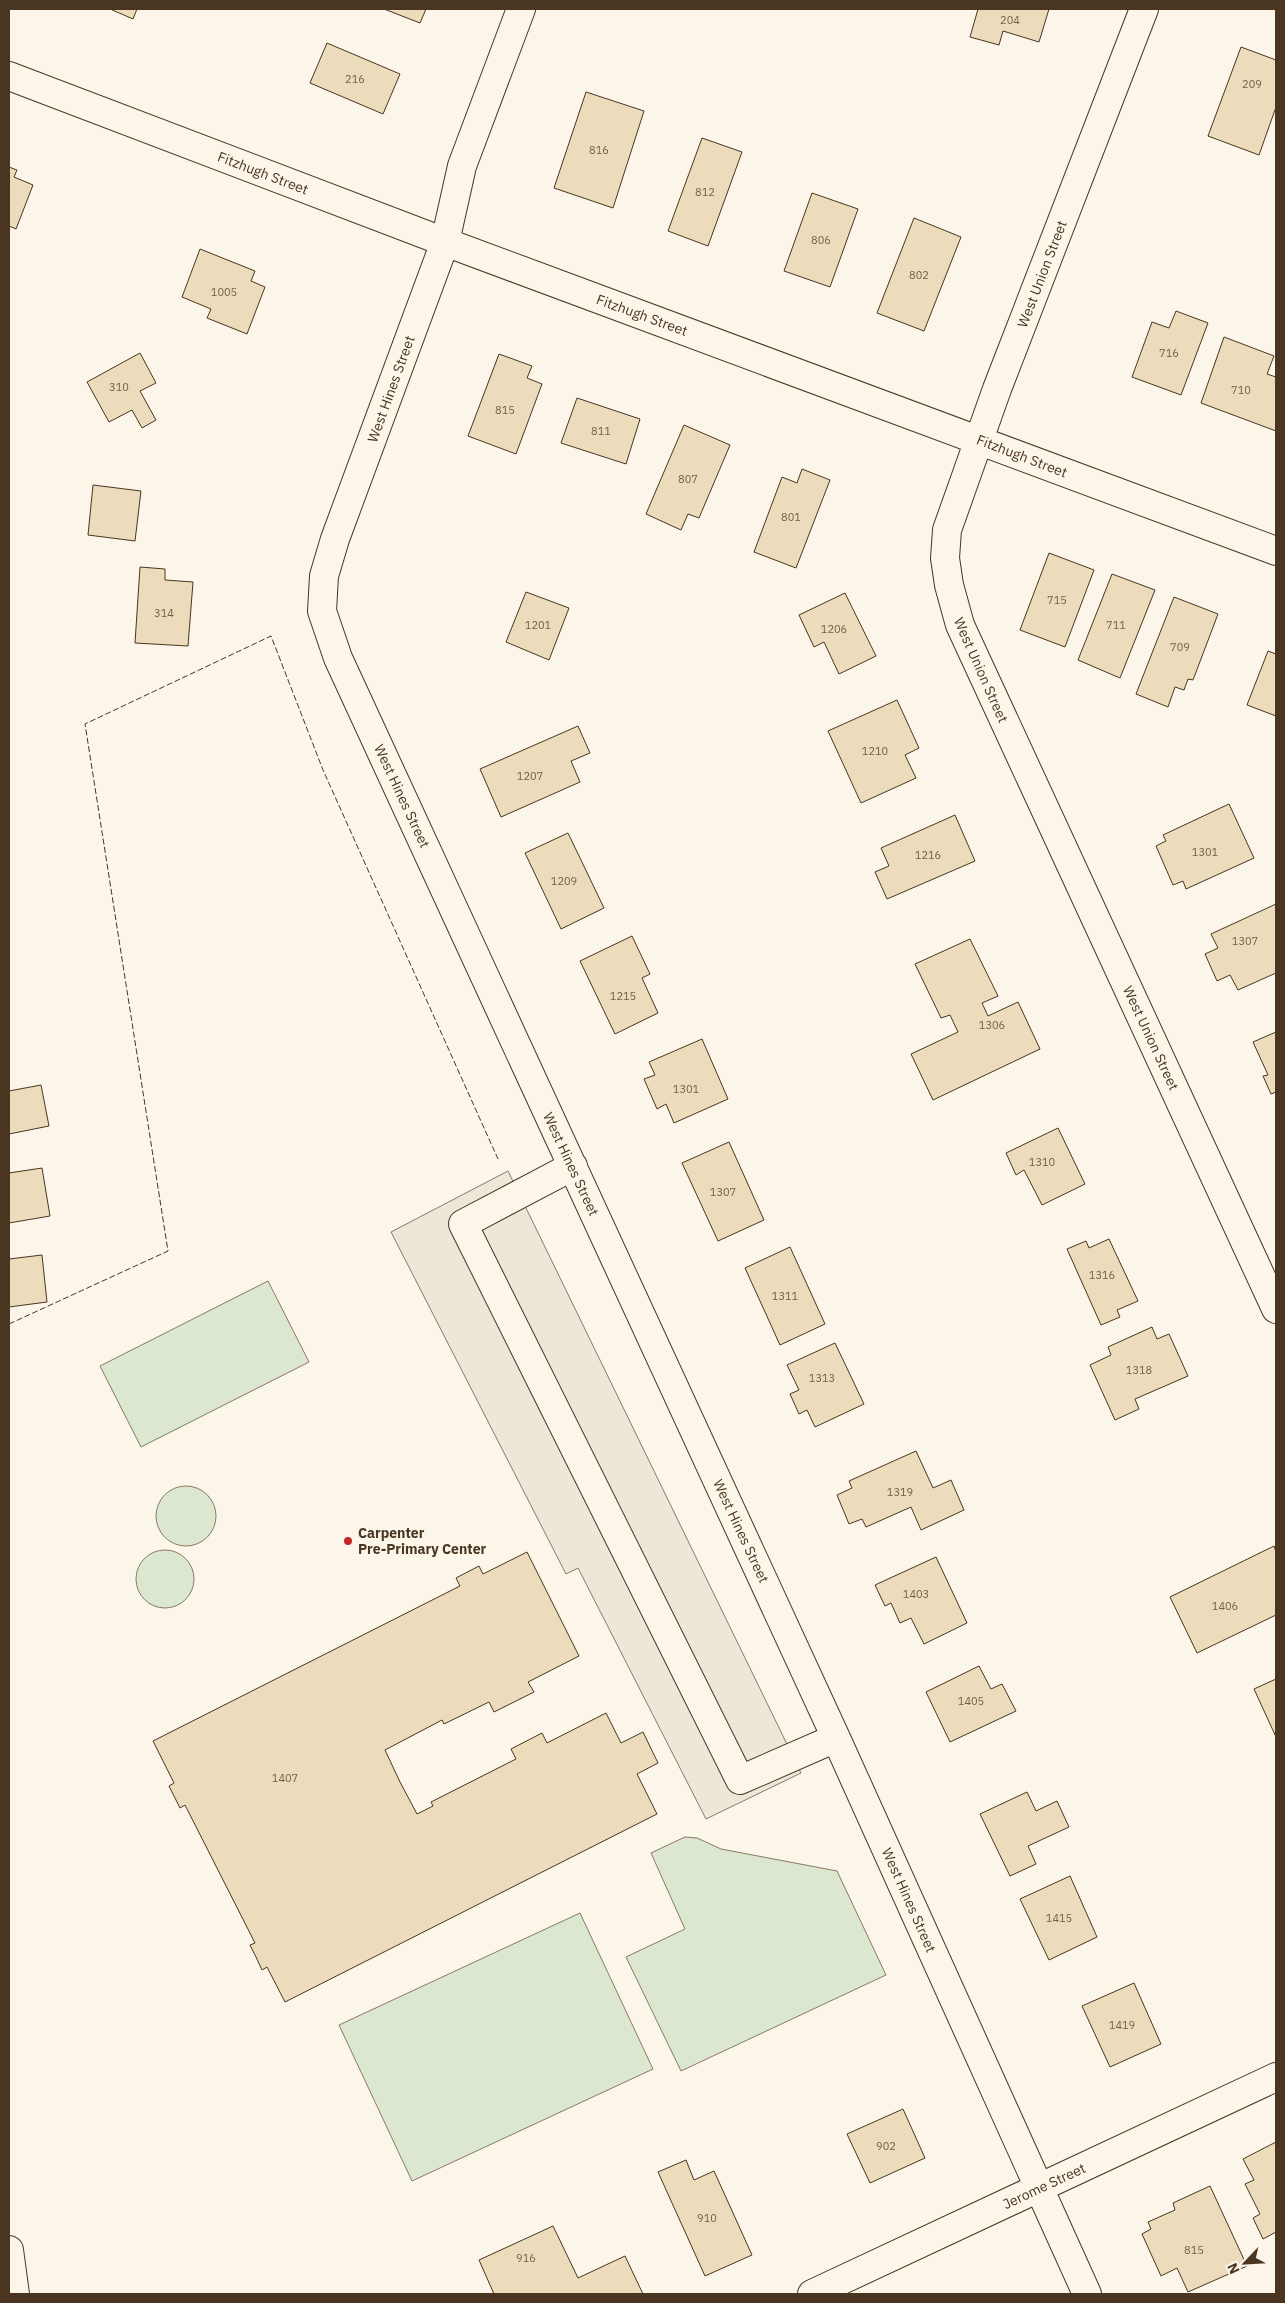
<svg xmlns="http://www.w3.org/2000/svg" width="1285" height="2303" viewBox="0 0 1285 2303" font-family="'IBM Plex Sans',sans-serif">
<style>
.green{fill:#dce7d0;stroke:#887966}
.parking{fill:#ede7d9;stroke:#887966}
.building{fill:#ecdcbc;stroke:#4a3520}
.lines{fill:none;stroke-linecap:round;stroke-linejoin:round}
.minor-casing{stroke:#4a3520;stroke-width:30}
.minor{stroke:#fbf6e9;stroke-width:28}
.fence{stroke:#4a3520;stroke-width:1;stroke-dasharray:6 2.5;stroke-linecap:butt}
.poi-dot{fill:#c62828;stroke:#fbf6e9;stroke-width:2}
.labels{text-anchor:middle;stroke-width:4;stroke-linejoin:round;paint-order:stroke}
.number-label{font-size:11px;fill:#725f47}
.street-label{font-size:14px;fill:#4a3520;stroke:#fbf6e9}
.poi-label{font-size:14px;font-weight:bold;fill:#4a3520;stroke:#fbf6e9;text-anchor:start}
</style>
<rect width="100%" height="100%" fill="#fbf6e9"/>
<path class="green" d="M268,1281L309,1362L141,1447L100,1366Z
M156 1516a30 30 0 1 1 60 0a30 30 0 1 1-60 0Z
M136 1579a29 29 0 1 1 58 0a29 29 0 1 1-58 0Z
M685,1837L697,1838L721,1849L837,1871L886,1975L681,2071L626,1957L685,1929L651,1853Z
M580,1913L653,2069L412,2181L339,2025Z"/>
<path class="parking" d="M508,1171L801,1773L706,1819L578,1568L566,1574L391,1232Z"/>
<path class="building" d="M110,9H137L133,19Z
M384,9H426L420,23Z
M978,9H1049L1039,42L1003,31L999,45L970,37Z
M327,43L400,74L383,114L310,83Z
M1241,47L1276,60V107L1259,155L1208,136Z
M586,92L644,111L613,208L554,188Z
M702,138L742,152L708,246L668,231Z
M9,167L17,170L14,177L33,185L16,229L9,226Z
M812,193L858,209L830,287L784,271Z
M914,218L961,237L924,331L877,313Z
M200,249L255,271L251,281L265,287L247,334L207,318L211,309L182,297Z
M1176,311L1208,323L1181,395L1132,377L1152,322L1169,328Z
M1224,337L1274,356L1267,374L1276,377V431L1201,403Z
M140,353L156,383L140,391L156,420L142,428L132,410L109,422L87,382Z
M499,354L532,366L527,378L542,384L516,454L468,436Z
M577,398L640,419L626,464L561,443Z
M684,425L730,445L699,518L688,514L681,530L646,514Z
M802,469L830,480L796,568L754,552L782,477L797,483Z
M93,485L141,491L135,541L88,535Z
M1049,553L1094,570L1065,647L1020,630Z
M140,567L165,569V580L193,582L188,646L135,643Z
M1112,574L1155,590L1120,678L1078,660Z
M526,592L569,608L549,660L506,642Z
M845,593L876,656L839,674L824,642L814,647L799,615Z
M1174,597L1218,614L1193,680L1188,679L1184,690L1175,687L1168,707L1136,694Z
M1268,651L1276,654V716L1247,705Z
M897,700L919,748L905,755L916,778L861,803L828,731Z
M578,726L590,753L571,761L580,782L501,817L480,769Z
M1229,804L1254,858L1186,889L1183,881L1173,885L1156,846L1166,841L1163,835Z
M955,815L975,861L887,899L875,872L889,866L881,848Z
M568,833L604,908L561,929L525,853Z
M1276,904V973L1238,990L1230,975L1217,981L1205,954L1218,948L1211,934Z
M632,936L650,974L642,978L658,1013L615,1034L580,961Z
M970,939L998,996L982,1003L988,1016L1018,1002L1040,1049L933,1100L911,1054L958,1032L950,1015L941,1018L915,964Z
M1276,1032V1092L1271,1094L1263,1076L1268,1075L1253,1042Z
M702,1039L728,1099L674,1123L666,1104L657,1109L644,1079L655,1075L649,1062Z
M41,1085L49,1126L9,1134V1091Z
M1058,1128L1085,1184L1042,1205L1024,1170L1016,1175L1006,1153Z
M729,1142L764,1220L718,1241L682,1163Z
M42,1168L50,1216L9,1223V1173Z
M1109,1239L1138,1301L1117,1310L1120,1317L1101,1325L1067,1249L1086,1241L1089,1248Z
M790,1247L825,1324L780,1345L745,1268Z
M42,1255L47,1302L9,1307V1259Z
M1152,1327L1157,1339L1169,1334L1188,1376L1135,1399L1139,1409L1115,1420L1090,1365L1111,1355L1108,1347Z
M835,1343L864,1404L815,1427L807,1410L799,1414L790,1394L799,1390L787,1365Z
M916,1451L933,1488L951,1480L964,1510L921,1530L911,1507L866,1527L862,1519L849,1524L837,1495L852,1488L849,1481Z
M1274,1546L1276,1552V1615L1197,1653L1170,1597Z
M527,1552L579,1656L528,1682L534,1692L494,1712L489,1702L444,1724L442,1720L385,1750L400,1782L417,1814L433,1806L431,1802L516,1759L511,1749L542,1733L547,1743L606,1713L621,1743L643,1732L658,1763L637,1774L657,1814L285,2002L267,1967L262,1970L256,1957L250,1945L255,1943L185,1805L180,1808L169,1786L174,1783L153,1741L460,1586L456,1578L479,1566L483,1574Z
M936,1557L967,1623L924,1644L911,1618L900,1623L891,1603L885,1606L875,1585Z
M979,1666L991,1689L1002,1684L1016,1711L950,1742L926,1692Z
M1276,1679V1737L1254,1689Z
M1027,1792L1036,1811L1057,1801L1069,1827L1028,1846L1036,1864L1010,1876L980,1814Z
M1070,1876L1097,1937L1049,1960L1020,1899Z
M1134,1983L1161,2044L1110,2067L1082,2006Z
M903,2109L925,2158L870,2183L847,2134Z
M1276,2142V2232L1263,2239L1253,2218L1260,2214L1245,2184L1254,2180L1243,2159Z
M686,2160L694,2180L714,2171L752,2255L705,2276L658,2172Z
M1210,2186L1247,2266L1188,2292L1177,2268L1161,2276L1142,2234L1151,2229L1148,2222L1175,2210L1173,2203Z
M553,2226L578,2278L625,2256L643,2294H494L479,2260Z"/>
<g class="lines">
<defs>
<path id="minor" d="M521,9L462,166L445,242L335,539L324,576L322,611L338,658L836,1738L1087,2294
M1144,9L997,389L947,530L945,558L949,585L960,625L1276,1309
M9,76L445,242L1276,551
M573,1166L463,1224L740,1780L836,1738
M9,2250L15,2294
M812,2294L1276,2077"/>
</defs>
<use href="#minor" class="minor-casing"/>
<use href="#minor" class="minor"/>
<path class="fence" d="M9,1324L168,1251L85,724L271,636L323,770L498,1159"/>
</g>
<circle class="poi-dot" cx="348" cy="1541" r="5"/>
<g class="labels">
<g class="number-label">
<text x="1010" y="24">204</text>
<text x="355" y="83">216</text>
<text x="1252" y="88">209</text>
<text x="599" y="154">816</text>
<text x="705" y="196">812</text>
<text x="821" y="244">806</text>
<text x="919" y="279">802</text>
<text x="224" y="296">1005</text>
<text x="1169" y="357">716</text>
<text x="119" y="391">310</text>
<text x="1241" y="394">710</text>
<text x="505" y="414">815</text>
<text x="601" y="435">811</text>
<text x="688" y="483">807</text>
<text x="791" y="521">801</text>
<text x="1057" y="604">715</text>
<text x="164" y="617">314</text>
<text x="538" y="629">1201</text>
<text x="1116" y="629">711</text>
<text x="834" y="633">1206</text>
<text x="1180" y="651">709</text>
<text x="875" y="755">1210</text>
<text x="530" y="780">1207</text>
<text x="1205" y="856">1301</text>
<text x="928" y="859">1216</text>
<text x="564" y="885">1209</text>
<text x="1245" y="945">1307</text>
<text x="623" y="1000">1215</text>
<text x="992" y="1029">1306</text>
<text x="686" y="1093">1301</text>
<text x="1042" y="1166">1310</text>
<text x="723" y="1196">1307</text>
<text x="1102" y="1279">1316</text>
<text x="785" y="1300">1311</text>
<text x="1139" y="1374">1318</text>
<text x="822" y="1382">1313</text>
<text x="900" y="1496">1319</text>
<text x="916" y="1598">1403</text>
<text x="1225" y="1610">1406</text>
<text x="971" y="1705">1405</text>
<text x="285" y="1782">1407</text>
<text x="1059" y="1922">1415</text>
<text x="1122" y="2029">1419</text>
<text x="886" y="2150">902</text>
<text x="707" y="2222">910</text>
<text x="1194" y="2254">815</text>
<text x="526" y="2262">916</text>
</g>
<g class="street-label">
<text transform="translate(263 173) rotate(21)" y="5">Fitzhugh Street</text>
<text transform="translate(1042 274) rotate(-69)" y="5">West Union Street</text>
<text transform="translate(642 315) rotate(20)" y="5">Fitzhugh Street</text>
<text transform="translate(391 389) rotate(-70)" y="5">West Hines Street</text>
<text transform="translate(1022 456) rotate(21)" y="5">Fitzhugh Street</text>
<text transform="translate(981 670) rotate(66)" y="5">West Union Street</text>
<text transform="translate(402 796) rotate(65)" y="5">West Hines Street</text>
<text transform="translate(1151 1038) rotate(65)" y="5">West Union Street</text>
<text transform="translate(571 1164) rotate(65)" y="5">West Hines Street</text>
<text transform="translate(741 1531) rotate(65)" y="5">West Hines Street</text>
<text transform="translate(909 1900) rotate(66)" y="5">West Hines Street</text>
<text transform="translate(1044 2186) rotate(-25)" y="5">Jerome Street</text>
</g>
<g class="poi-label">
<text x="358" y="1538">Carpenter<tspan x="358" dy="16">Pre-Primary Center</tspan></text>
</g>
</g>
<rect width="1285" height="2303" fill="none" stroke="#4a3520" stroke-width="20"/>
<g transform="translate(1245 2263) rotate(245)" stroke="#fbf6e9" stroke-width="4" paint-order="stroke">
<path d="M0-4L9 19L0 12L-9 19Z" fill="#4a3520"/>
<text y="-8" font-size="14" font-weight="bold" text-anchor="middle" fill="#4a3520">N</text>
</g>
</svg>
